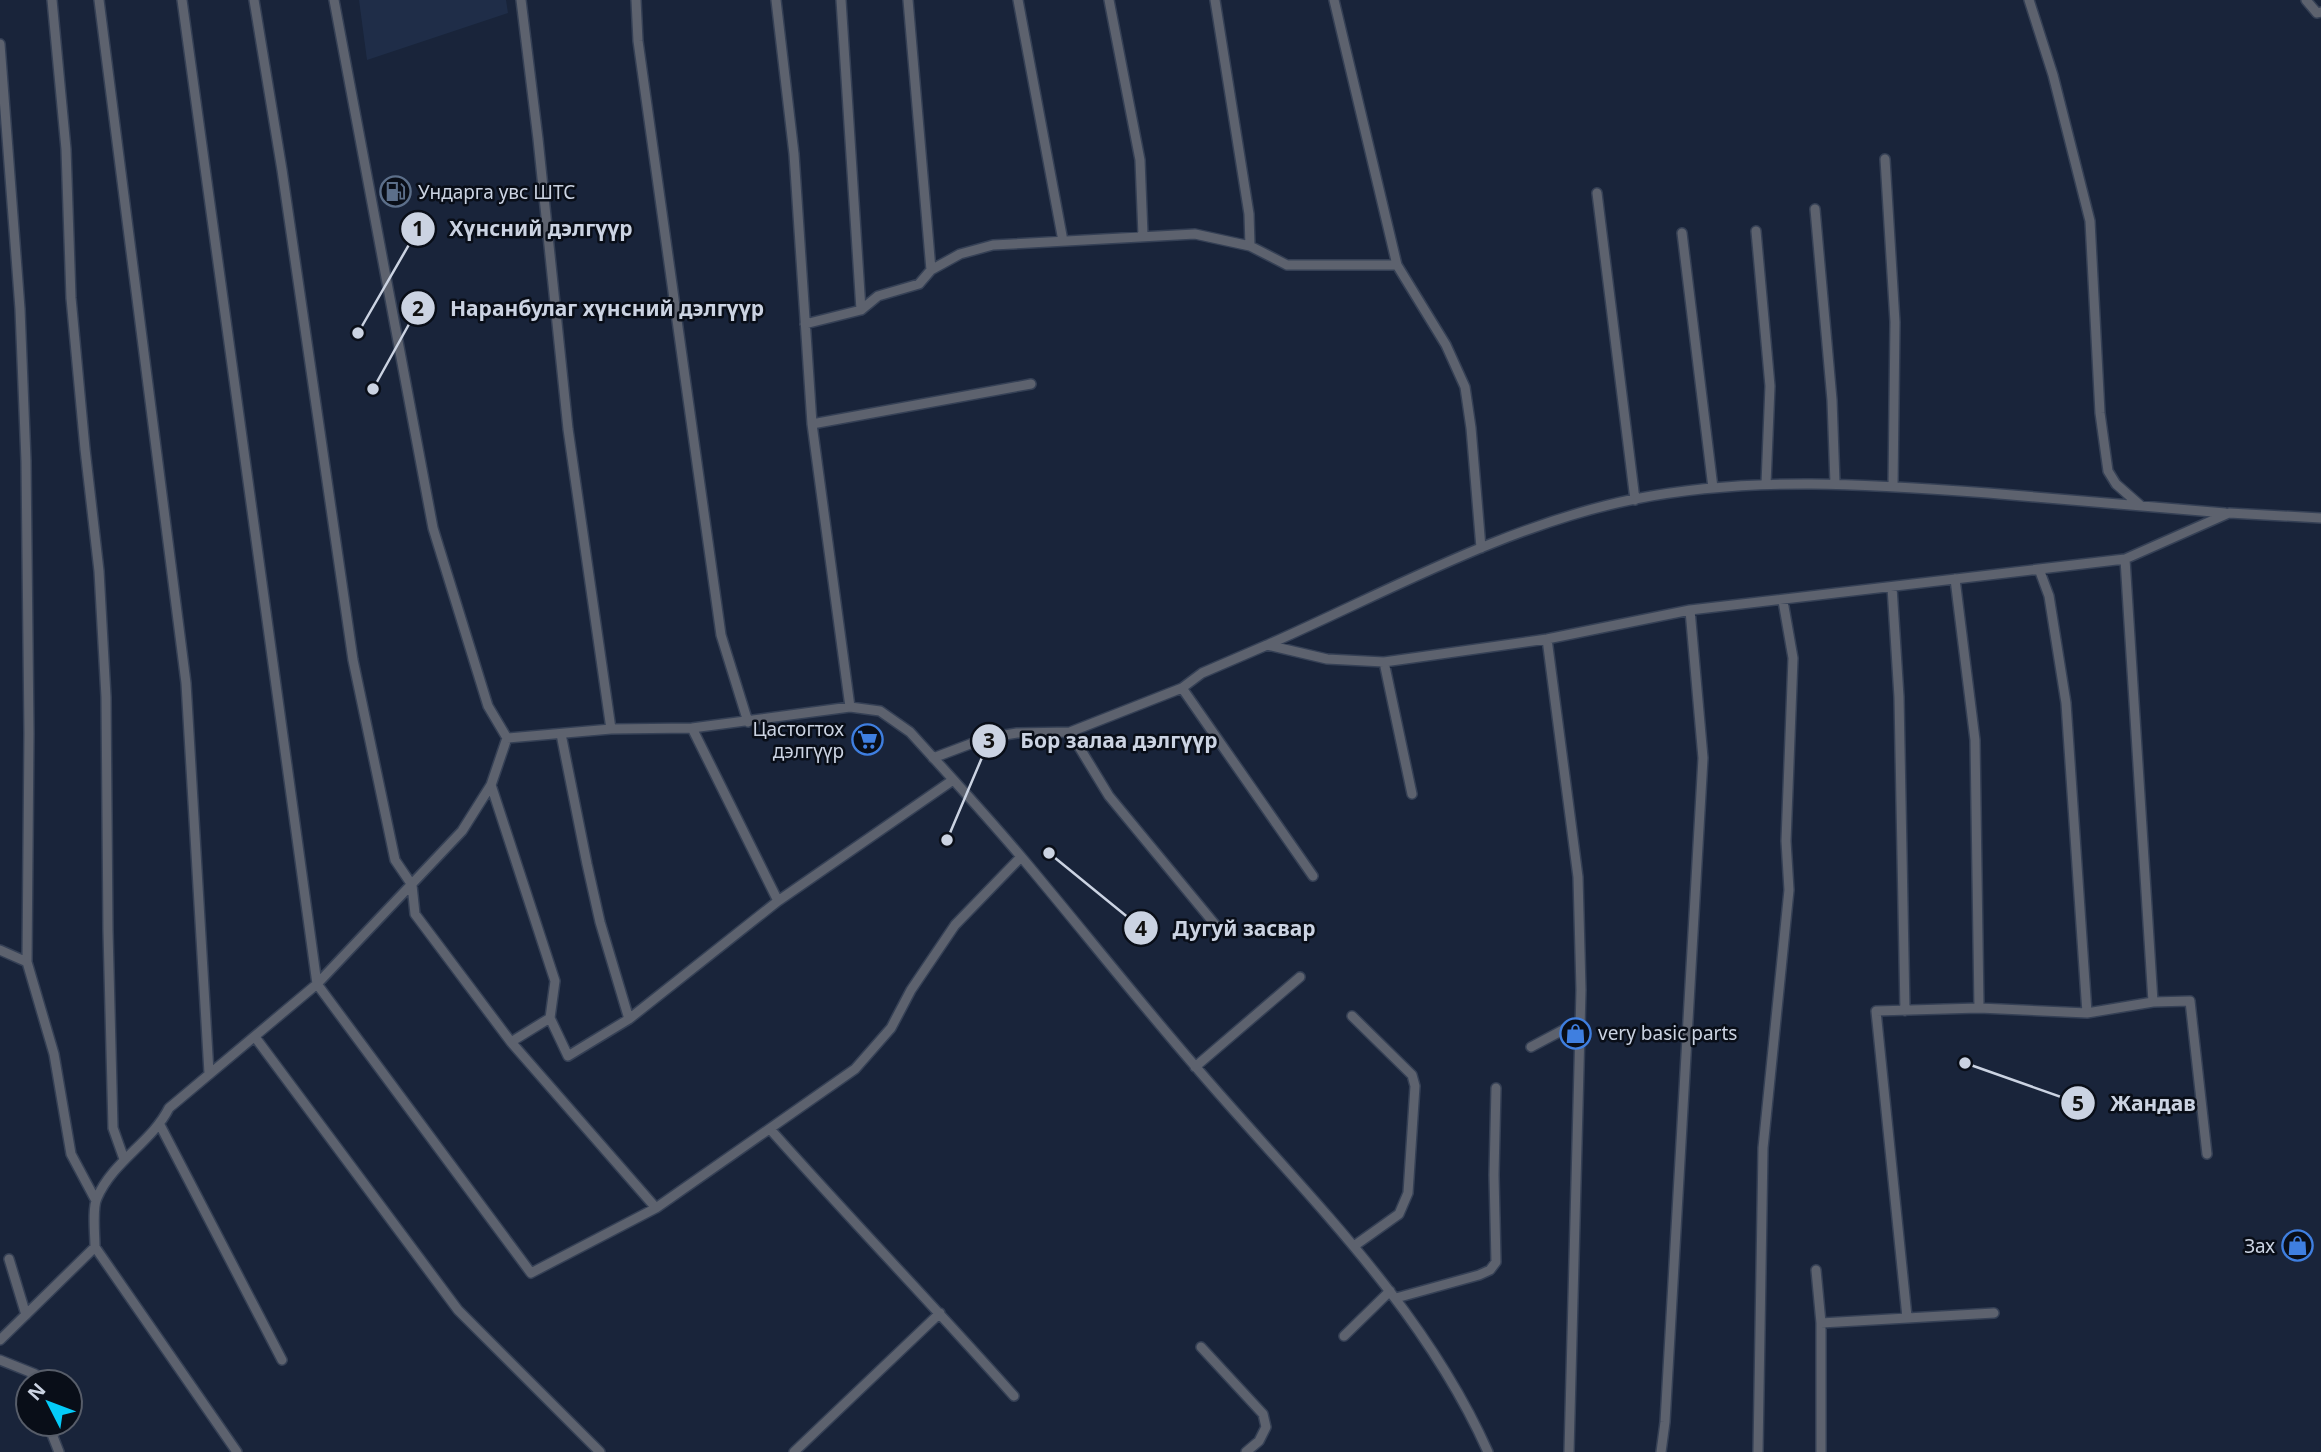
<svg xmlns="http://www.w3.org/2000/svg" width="2321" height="1452" viewBox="0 0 2321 1452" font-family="'Noto Sans',sans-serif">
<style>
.built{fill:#1f2d48}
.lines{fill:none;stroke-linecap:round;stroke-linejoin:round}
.street-casing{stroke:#354055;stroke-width:12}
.street{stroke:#5d626e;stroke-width:9}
.labels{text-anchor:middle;stroke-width:5;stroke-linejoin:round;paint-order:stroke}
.poi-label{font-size:19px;fill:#cbd3e2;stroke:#090e18;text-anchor:start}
.leader{fill:none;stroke:#cbd3e2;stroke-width:2.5}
.callout-dot{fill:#cbd3e2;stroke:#090e18;stroke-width:2.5}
.mark-label{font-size:21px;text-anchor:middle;font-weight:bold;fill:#111}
.callout-label{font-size:21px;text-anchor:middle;font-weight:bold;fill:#cbd3e2;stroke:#090e18;stroke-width:5;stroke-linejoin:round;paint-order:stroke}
</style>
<rect width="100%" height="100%" fill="#19243a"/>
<path class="built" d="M359,0H506L508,13L367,60Z"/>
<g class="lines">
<defs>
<path id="street" d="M52,0L66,149L71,298L85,449L99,571L106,697L108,931L113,1128L124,1159
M99,0L186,683L209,1073
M182,0L317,984L531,1273L656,1208L855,1069L891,1028L911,990L955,925L1021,857
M254,0L282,170L353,660L395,860L412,885L415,914L511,1042L656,1208
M334,0L433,528L488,706L507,738L611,729L692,728L850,707L880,711L910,732C948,774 987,816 1023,859C1081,928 1136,998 1195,1066C1300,1189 1421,1302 1488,1452
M521,0L538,139L568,429L611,729
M636,0L638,41L721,635L748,722
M776,0L794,154L812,424L850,707
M908,0L931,270
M1018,0L1063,241
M1109,0L1140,160L1143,235
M1215,0L1249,214L1250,246
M1334,0L1397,265L1446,345L1465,387L1471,428L1481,548
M2029,0L2053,75L2090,221L2100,413L2108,471L2116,484L2141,506
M2306,0L2317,13L2321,12
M0,44L20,309L26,461L29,733L27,962L54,1054L71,1154L95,1199
M1885,159L1895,322L1893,486
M1597,193L1635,500
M1815,209L1832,400L1835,483
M1756,231L1770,386L1766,484
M1682,233L1713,488
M861,310L878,296L919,284L931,270L960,254L993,245L1195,234L1250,246L1287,265H1397
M805,324L861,310L841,0
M812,424L1031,384
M2125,559L2153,1002
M2039,569L2049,596L2066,703L2087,1013
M1955,579L1975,740L1979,1008
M1892,587L1899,697L1905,1011
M1547,639L1578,877L1581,990L1569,1452
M1267,645C1387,592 1506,525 1635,499C1752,476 1870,484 1988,493C2067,500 2146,506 2225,513
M1384,662L1412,794
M1182,688L1313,876
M692,728L778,901
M1070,732L1109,796L1218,928
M561,734L587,864L600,922L629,1019
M933,758L986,738L1017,733L1070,732L1182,688L1202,673L1267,645L1327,659L1384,662L1547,639L1690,610L2125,559L2229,513L2321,518
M491,785L555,981L550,1018
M0,950L27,962
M1352,1016L1412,1075L1415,1086L1408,1193L1399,1214L1354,1246
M255,1037L458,1310L600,1452
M511,1042L550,1018L568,1056L629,1019L778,901L953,780
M1531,1047L1580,1021
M1195,1067L1300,977
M160,1125L282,1360
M770,1129C850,1219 934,1306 1014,1396
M95,1247L237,1452
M9,1259L26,1315
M1816,1270L1821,1323
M1396,1298L1479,1275L1490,1270L1496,1262L1494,1175L1496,1088
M1907,1317L1876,1011L1979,1008L2087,1013L2153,1002L2190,1001L2207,1154
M1344,1336L1390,1291
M0,1340L95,1247C95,1235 92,1208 97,1198C113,1161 152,1142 169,1108L317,984L462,831L491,785L507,738
M1201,1347L1263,1414L1266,1427L1259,1441L1246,1452
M0,1360L35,1374L37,1382
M48,1424L59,1452
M794,1452L940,1313
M1661,1452L1665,1422L1703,758L1690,610
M1758,1452L1763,1148L1789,890L1786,841L1793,658L1783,601
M1821,1452V1323L1994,1313"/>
</defs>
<use href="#street" class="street-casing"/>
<use href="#street" class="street"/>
</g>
<defs>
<symbol id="fuel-ring" viewBox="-11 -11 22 22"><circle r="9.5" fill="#090e18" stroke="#5c6f8a" stroke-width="1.5"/><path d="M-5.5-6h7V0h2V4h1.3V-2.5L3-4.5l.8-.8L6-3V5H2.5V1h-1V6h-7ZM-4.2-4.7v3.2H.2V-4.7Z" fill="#5c6f8a"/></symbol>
<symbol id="supermarket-ring" viewBox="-11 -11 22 22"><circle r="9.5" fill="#090e18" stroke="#3f7fe0" stroke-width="1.5"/><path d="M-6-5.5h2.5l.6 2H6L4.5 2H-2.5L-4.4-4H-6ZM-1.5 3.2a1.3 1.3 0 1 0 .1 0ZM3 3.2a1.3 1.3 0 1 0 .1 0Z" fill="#3f7fe0"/></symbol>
<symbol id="shop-ring" viewBox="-11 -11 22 22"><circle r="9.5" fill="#090e18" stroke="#3f7fe0" stroke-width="1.5"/><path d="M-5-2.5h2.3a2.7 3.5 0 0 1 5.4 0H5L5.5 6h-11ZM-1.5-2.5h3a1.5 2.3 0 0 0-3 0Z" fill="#3f7fe0"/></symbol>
</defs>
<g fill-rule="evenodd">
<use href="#fuel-ring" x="378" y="174" width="35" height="35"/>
<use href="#supermarket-ring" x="850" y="722" width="35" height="35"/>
<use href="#shop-ring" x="1558" y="1016" width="35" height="35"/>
<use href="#shop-ring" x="2280" y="1228" width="35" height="35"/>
</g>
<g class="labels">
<g class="poi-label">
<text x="418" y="199">Ундарга увс ШТС</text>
<text x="844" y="736" text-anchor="end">Цастогтох<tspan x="844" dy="22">дэлгүүр</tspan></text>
<text x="1598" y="1040">very basic parts</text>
<text x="2275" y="1253" text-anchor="end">Зах</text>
</g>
</g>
<path class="leader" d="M358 333L418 229M373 389L418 308M947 840L989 741M1049 853L1141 928M1965 1063L2078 1103"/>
<g class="callout-dot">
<circle cx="358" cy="333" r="7"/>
<circle cx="373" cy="389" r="7"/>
<circle cx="947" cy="840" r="7"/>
<circle cx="1049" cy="853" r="7"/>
<circle cx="1965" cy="1063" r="7"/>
<circle cx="418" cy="229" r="18"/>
<circle cx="418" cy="308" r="18"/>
<circle cx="989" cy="741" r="18"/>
<circle cx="1141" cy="928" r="18"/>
<circle cx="2078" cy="1103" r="18"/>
</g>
<g class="mark-label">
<text x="418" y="236">1</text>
<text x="418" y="316">2</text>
<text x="989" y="748">3</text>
<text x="1141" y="936">4</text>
<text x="2078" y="1111">5</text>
</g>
<g class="callout-label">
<text x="541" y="236">Хүнсний дэлгүүр</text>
<text x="607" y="316">Наранбулаг хүнсний дэлгүүр</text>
<text x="1119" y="748">Бор залаа дэлгүүр</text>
<text x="1244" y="936">Дугуй засвар</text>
<text x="2153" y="1111">Жандав</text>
</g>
<g transform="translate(49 1403) rotate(312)"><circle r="33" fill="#090e18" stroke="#575d69" stroke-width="2"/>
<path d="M0-5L12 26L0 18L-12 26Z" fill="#04cbf9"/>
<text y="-10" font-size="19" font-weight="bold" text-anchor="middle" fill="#cbd3e2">N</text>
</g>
</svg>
